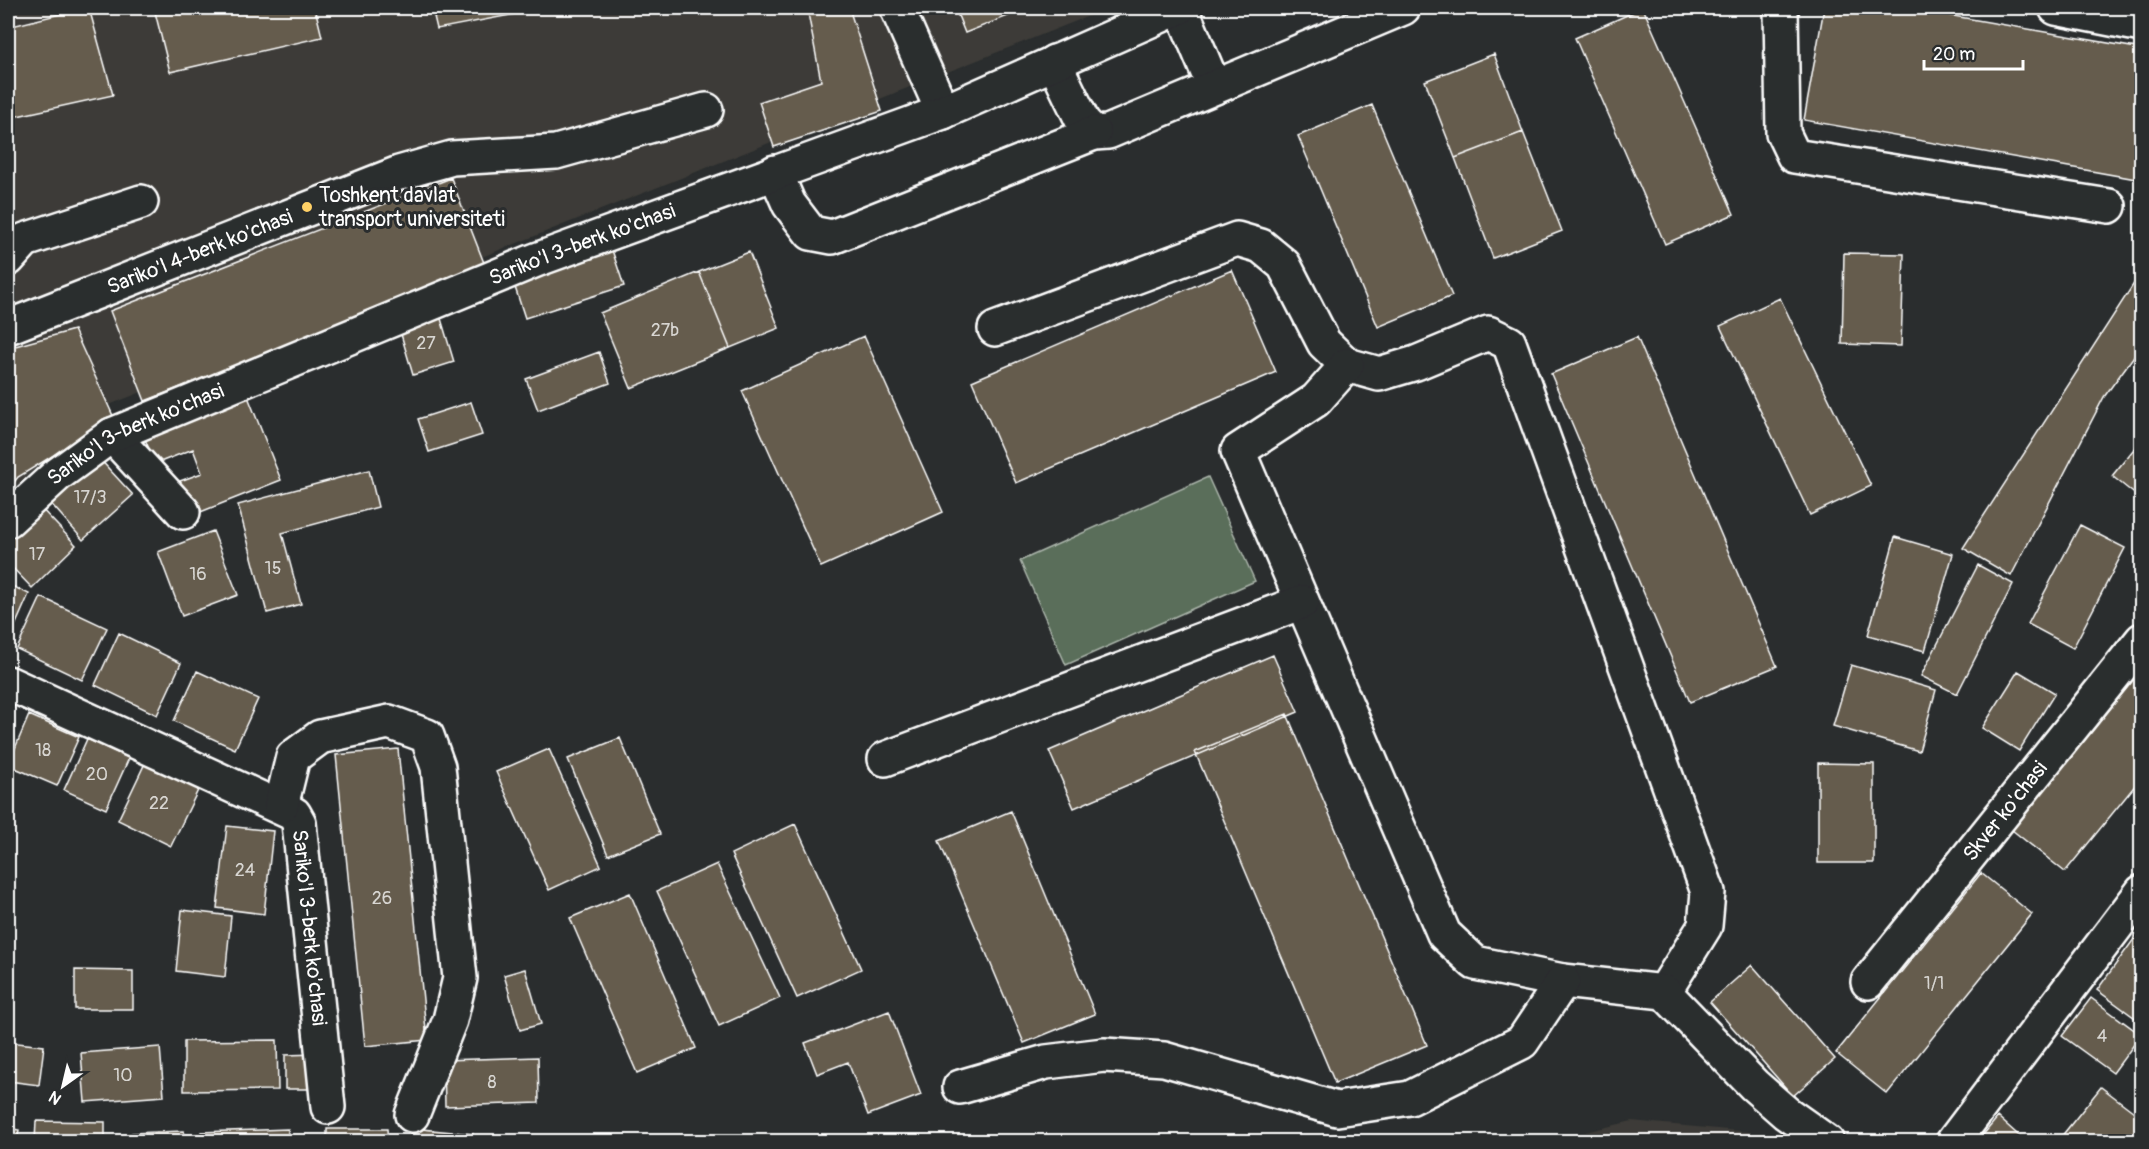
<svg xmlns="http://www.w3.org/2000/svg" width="2149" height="1149" viewBox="0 0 2149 1149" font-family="Pangolin,sans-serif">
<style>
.built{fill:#3c3b37}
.green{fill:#5a6e5a;stroke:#acb6ac;stroke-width:1.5}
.building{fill:#655c4d;stroke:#fff;stroke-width:1.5}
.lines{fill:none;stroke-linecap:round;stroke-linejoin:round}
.minor-casing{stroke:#fff;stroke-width:38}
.minor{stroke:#2a2d2e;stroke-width:33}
.poi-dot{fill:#ffd166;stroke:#2a2d2e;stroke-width:2}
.labels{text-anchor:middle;stroke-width:6;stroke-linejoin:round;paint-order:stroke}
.number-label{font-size:18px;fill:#d8d6d2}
.poi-label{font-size:21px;fill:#fff;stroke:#2a2d2e;text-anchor:start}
.street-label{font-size:21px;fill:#fff;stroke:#2a2d2e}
</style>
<rect width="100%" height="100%" fill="#2a2d2e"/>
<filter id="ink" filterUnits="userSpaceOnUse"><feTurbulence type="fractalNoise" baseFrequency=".0167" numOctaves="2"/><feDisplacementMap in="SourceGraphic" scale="12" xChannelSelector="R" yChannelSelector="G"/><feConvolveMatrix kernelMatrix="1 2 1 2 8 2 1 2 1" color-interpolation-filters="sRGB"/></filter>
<g filter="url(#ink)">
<path class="built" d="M8,8H1109L104,407L8,493Z
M1632,1121L1750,1132L1764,1141H1547Z"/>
<path class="green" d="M1208,477L1255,581L1066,665L1020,561Z"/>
<path class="building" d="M84,8H89L113,95L8,118V27Z
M154,8H315L322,37L170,72Z
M432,8H547L437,29Z
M807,8H849L882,111L774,147L759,102L821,81Z
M955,8H1028L965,33Z
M1643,8L1734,214L1665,244L1575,38Z
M1824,8H1908L2142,49V180L1804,120Z
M1494,54L1523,132L1455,158L1425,81Z
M1372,105L1452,296L1378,327L1298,136Z
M1523,132L1562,231L1493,258L1455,158Z
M451,178L486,268L145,401L110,311Z
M611,247L624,286L525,318L512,278Z
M749,252L779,328L730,348L699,272Z
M1844,253L1904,254L1901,346L1842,344Z
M1232,270L1276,372L1016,483L972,381Z
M2142,271V345L2104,397L2011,576L1963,548Z
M699,272L730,348L631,388L600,313Z
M1780,298L1871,486L1810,515L1720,326Z
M439,312L454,362L413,375L398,324Z
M74,330L114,418L18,477L8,490V348Z
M864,336L943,512L821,567L742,391Z
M1637,337L1777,666L1690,702L1551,374Z
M599,352L610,383L538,410L526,379Z
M247,394L281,480L193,515L180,481L202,473L193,449L155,464L143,434Z
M471,402L482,435L429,452L418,419Z
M2142,439V500L2112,476Z
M96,455L133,495L83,540L47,499Z
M369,470L378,507L282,533L301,604L267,613L238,505Z
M38,505L76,545L32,588L8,563V534Z
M2080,525L2125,548L2073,648L2028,624Z
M213,531L238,595L182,616L158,552Z
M1895,537L1953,554L1925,651L1868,635Z
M1978,565L2013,584L1957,694L1921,676Z
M8,584L29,594L8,642Z
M41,597L107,628L82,680L17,649Z
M119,633L181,663L157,715L95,685Z
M1273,655L1298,712L1074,808L1049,751Z
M1851,665L1936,690L1919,751L1833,726Z
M2142,669V777L2065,872L2012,830Z
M197,671L258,699L235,749L174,721Z
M2018,671L2055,693L2019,751L1982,728Z
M8,705L14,708L8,723Z
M1287,714L1427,1045L1335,1083L1195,752Z
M29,715L79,737L57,786L8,765Z
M620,738L660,834L608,855L568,759Z
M87,739L129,758L106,809L64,790Z
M398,749L427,1040L365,1046L336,755Z
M549,749L601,866L549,890L496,772Z
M146,761L200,786L171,846L118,820Z
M1818,763L1874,764V863H1818Z
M1011,811L1095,1014L1024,1043L939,841Z
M795,824L861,969L797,998L731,854Z
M227,826L273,831L264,914L217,908Z
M717,864L780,998L719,1026L657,891Z
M1981,873L2032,914L1887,1094L1836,1053Z
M630,893L696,1048L637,1073L570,918Z
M182,910L231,916L225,977L176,971Z
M2142,928V1023L2097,990Z
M1752,965L1835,1059L1793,1096L1710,1002Z
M525,969L541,1024L520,1030L504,975Z
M75,970L133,971V1009H75Z
M2091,998L2141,1035L2113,1073L2062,1036Z
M889,1011L921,1095L868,1115L848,1062L817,1074L805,1043Z
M277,1040L278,1090L184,1091V1041Z
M8,1042L44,1046L39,1085L8,1081Z
M160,1047L164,1096L85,1102L81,1053Z
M318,1054V1089H285V1055Z
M538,1057L539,1103L445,1106L444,1060Z
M2101,1087L2142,1118V1142H2067L2061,1137Z
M1998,1117L2026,1142H1977Z
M36,1121L105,1122V1142H35Z
M8,1128L19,1130L17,1142H8Z
M411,1128L473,1134L472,1142H410Z
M288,1129V1142H202L201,1132Z
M327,1129H387L388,1142H327Z
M184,1131V1142H133L132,1133Z"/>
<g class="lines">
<defs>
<g id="minor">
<path d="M897,8L943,112"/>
<path d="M1181,8L1214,87"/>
<path d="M1781,8L1783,133L1794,156L2109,206"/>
<path d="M2056,8L2142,25"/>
<path d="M1054,62L1083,122L1094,133L1108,132L1403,8"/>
<path d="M775,172L789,204L811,233L832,237L1094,133"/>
<path d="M8,259L25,240L141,202"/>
<path id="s1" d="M8,327L399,173L452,158L556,152L706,110"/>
<path d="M995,329L1237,239L1261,246L1284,265L1324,343L1347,365L1379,374L1416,363L1488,333L1509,343L1708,892L1705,926L1664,992"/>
<path d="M1347,365L1316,400L1238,451L1444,934L1475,963L1563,981L1664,992L1754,1085L1786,1113L1827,1142"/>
<path d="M112,435L183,512"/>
<path id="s2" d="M8,520L57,475L112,435L536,260L943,112L1178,8"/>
<path id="s3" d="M8,683L294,814L299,823L328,1107"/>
<path d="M885,759L1302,602"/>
<path d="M281,806L293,757L320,737L389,722L427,736L438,767L460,978L450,1020L412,1115"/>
<path id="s4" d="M1868,982L2142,640"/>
<path d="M960,1087L1046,1062L1104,1055L1164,1059L1337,1109L1410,1098L1522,1042L1563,981"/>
<path d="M1953,1142L2142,892"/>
</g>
</defs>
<use href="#minor" class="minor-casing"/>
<use href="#minor" class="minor"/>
</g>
</g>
<circle class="poi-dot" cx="307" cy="207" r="6"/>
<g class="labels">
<g class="number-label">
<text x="665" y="336">27b</text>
<text x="426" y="349">27</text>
<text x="90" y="503">17/3</text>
<text x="37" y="560">17</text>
<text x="273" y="574">15</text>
<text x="198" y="580">16</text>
<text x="43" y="756">18</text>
<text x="97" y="780">20</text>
<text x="159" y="809">22</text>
<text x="245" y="876">24</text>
<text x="382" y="904">26</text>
<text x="1934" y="989">1/1</text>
<text x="2102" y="1042">4</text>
<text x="123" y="1081">10</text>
<text x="492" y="1088">8</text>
</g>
<g class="poi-label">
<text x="319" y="202">Toshkent davlat<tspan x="319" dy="24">transport universiteti</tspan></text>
</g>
<g class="street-label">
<text dy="7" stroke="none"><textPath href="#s2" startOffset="642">Sariko'l 3-berk ko'chasi</textPath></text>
<text dy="7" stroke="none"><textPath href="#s1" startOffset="206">Sariko'l 4-berk ko'chasi</textPath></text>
<text dy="7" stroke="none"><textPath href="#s2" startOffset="156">Sariko'l 3-berk ko'chasi</textPath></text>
<text dy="7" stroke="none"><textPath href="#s4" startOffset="219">Skver ko'chasi</textPath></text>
<text dy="7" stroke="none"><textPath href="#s3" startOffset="430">Sariko'l 3-berk ko'chasi</textPath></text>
</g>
</g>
<rect width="2149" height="1149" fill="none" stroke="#2a2d2e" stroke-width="30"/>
<rect x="15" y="15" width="2119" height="1119" fill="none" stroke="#fff" stroke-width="2" filter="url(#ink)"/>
<g transform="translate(63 1086) rotate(214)" stroke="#2a2d2e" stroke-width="4.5" paint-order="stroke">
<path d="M0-4.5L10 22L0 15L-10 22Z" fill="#ffffff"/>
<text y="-9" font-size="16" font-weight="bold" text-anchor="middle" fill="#ffffff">N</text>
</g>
<path d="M1924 60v9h99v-9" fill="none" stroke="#ffffff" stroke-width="3"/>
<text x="1933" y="60" font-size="18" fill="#ffffff" stroke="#2a2d2e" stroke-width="4.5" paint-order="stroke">20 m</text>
</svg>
